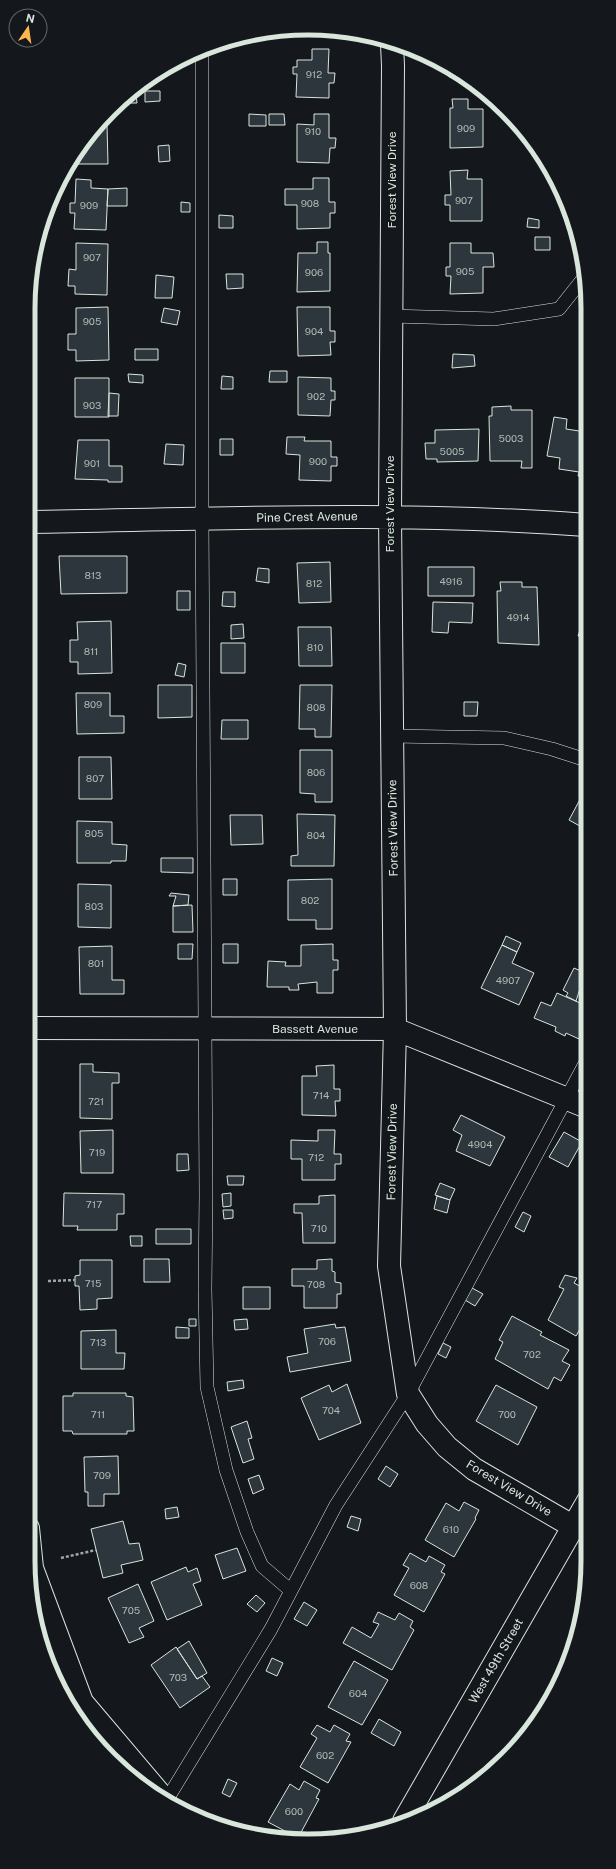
<svg xmlns="http://www.w3.org/2000/svg" width="616" height="1869" viewBox="0 0 616 1869" font-family="'Public Sans',sans-serif">
<style>
.building{fill:#2c363c;stroke:#d8e6dc}
.lines{fill:none;stroke-linecap:round;stroke-linejoin:round}
.lane-casing{stroke:#d8e6dc;stroke-width:14}
.street-casing{stroke:#d8e6dc;stroke-width:24}
.path{stroke:#9da8a2;stroke-width:2.5;stroke-dasharray:3 2;stroke-linecap:butt}
.lane{stroke:#14181c;stroke-width:13}
.street{stroke:#14181c;stroke-width:22}
.labels{text-anchor:middle;stroke-width:3;stroke-linejoin:round;paint-order:stroke}
.number-label{font-size:10px;fill:#adbab4}
.street-label{font-size:12px;fill:#d8e6dc;stroke:#14181c}
.rim{fill:none;stroke:#d8e6dc;stroke-width:5}
</style>
<rect width="100%" height="100%" fill="#14181c"/>
<path class="building" d="M308,28L329,30V34L296,33V29Z
M312,49H329L328,73H335L334,83H329V98L296,97L297,74H293V67H297V60H312Z
M450,67L463,77H449Z
M145,91H160V101L145,102Z
M130,94H136L137,103H124L123,99Z
M452,99H468V109H483V147L450,148V108H453Z
M249,114L266,115V126H249Z
M269,114H284L285,125H269Z
M314,114H329V138H336L335,148H330L329,163L297,162V124L314,125Z
M98,125H107L108,164H75V152Z
M169,145L170,161L159,162L158,146Z
M468,170L467,179H482V221H450V205H445V195H451L450,171Z
M313,178H329V202H335V213H330V228L297,229V205H285V189H313Z
M76,179L91,180V188L108,189L106,230L74,229L75,213H70V203H75Z
M127,188V206H107L108,189Z
M181,202L190,203V212H181Z
M219,215L233,216V228H219Z
M528,218L539,220V228L527,227Z
M535,237H550V250H535Z
M317,242H328V253H330V291L297,292L298,253H317Z
M76,243L108,244L107,295L75,294V286H68L69,269L76,270Z
M450,243H471V253H493L494,267H483V293L450,294L451,276H446V267H450Z
M226,274H243V288L227,289Z
M156,275L174,277L172,298H155Z
M108,307L109,360L76,361V350H68V334H76V308Z
M297,307H330V331H335V342H330L331,355L298,356Z
M164,308L180,311L177,325L161,322Z
M135,349H158V360H135Z
M453,354L474,355L475,366L452,368Z
M270,371H287V382H269Z
M128,374L143,375V383L129,382Z
M222,376L233,377V389H221Z
M298,377L331,378V391H335V400H331L330,416L298,415Z
M75,378H109V417H75Z
M109,393L119,394L118,416H108Z
M511,406V410H532V468H521L522,461H490L489,416H492V407Z
M554,417L567,419L566,429L586,432V477L578,476L579,472L559,469L560,458L547,456Z
M479,429L478,461L437,462V459H426L425,443H435V430Z
M287,437H305L304,441H331V457H337V466H331V481L299,480L300,455L286,454Z
M220,439H233V455H220Z
M78,440H109V466H122V482H108V480L75,479Z
M166,444L184,445L183,465L164,464Z
M59,556H127V593L61,594Z
M330,562L331,602L299,603L297,563Z
M428,567H474V596H428Z
M258,568L269,569V583L256,581Z
M500,582H522V587H537L539,645L498,643L497,591H501Z
M177,591H190V610H177Z
M223,592H235V607L222,606Z
M433,602L473,603L472,623L449,622L448,633L432,632Z
M585,615H586V638L578,636Z
M111,621L112,673L78,674V662H70V640H78L77,622Z
M243,624L244,638L231,639V625Z
M298,627H331L332,666H299Z
M221,643H245V673H221Z
M178,663L186,665L184,677L175,675Z
M158,685H192V717L158,718Z
M300,685H332L331,737H315V729H299Z
M76,693H110V716H124V733L77,734Z
M464,702H478L477,716H464Z
M222,720H248V739H221Z
M300,750H332V802H315V794L300,793Z
M79,757H111L112,799H79Z
M585,790L587,791V830L569,820Z
M297,814L335,815L334,866H291V856L298,855Z
M230,815H262L263,844L231,845Z
M77,821L112,822V844L127,845L126,861H111V863H77Z
M161,858H193V873L161,872Z
M223,879H237V895H223Z
M332,879V929H316V920H288V880Z
M78,884L111,885V928L78,927Z
M171,893L189,895L188,905L173,906L176,896H169Z
M192,905L193,932H173V906Z
M506,936L521,943L517,952L502,945Z
M178,944H193L192,959H178Z
M223,944H238V963H223Z
M333,944V960H338V970H333V993H317V982L298,984L299,990H289V987H267L268,961L286,962L285,966H301V945Z
M502,945L517,952L512,963L534,973L519,1005L481,988Z
M112,946V980H124V994H80L79,947Z
M574,968L585,973L576,1001L566,996L568,993L563,990Z
M557,993L587,1006V1022L579,1039L566,1033L565,1036L555,1031L556,1027L534,1018L541,1002L551,1006Z
M80,1064H93V1072L119,1073V1083H112V1119L80,1118Z
M334,1065V1089H340V1101H335L336,1116L302,1115V1076H317L316,1066Z
M461,1115L505,1137L490,1166L456,1151L462,1135L453,1130Z
M113,1130V1173H81L80,1131Z
M318,1130H335L334,1154H341V1164H335V1180H302V1159H291V1140L318,1141Z
M564,1132L582,1142L568,1167L549,1157Z
M177,1154H188L189,1170L177,1171Z
M227,1176H244L243,1185H228Z
M440,1183L455,1189L450,1200L435,1195Z
M64,1193L124,1194V1214H117V1230H77L78,1226H63Z
M231,1193V1206L223,1207L222,1194Z
M335,1195V1243H303L302,1213H294V1204H319V1196Z
M437,1196L450,1200L447,1213L434,1209Z
M223,1210H233V1218L224,1219Z
M523,1212L531,1216L524,1232L515,1227Z
M156,1229H191V1244H156Z
M130,1236H142V1246H131Z
M587,1249V1267L580,1263Z
M144,1259H169L170,1282H144Z
M332,1259V1271L335,1272V1282L341,1283V1294H337V1308H304V1286H292V1269H317V1260Z
M80,1260H112V1298L97,1299V1309L80,1310L79,1286H75V1276L80,1275Z
M565,1275L577,1278L574,1283L587,1290L588,1315L576,1336L548,1320L564,1289L559,1287Z
M243,1287H270V1309H243Z
M472,1288L483,1294L475,1306L465,1300Z
M512,1316L542,1332L540,1335L569,1350L562,1361L570,1365L561,1381L554,1377L548,1389L495,1359L503,1342L499,1340Z
M189,1319H196V1326H189Z
M247,1319L248,1329L235,1330L234,1320Z
M335,1324L336,1328L345,1327L351,1361L290,1372L287,1357L308,1353L304,1329Z
M176,1327L189,1328V1338H176Z
M116,1330V1353H125L124,1369H81V1331Z
M443,1343L451,1347L446,1358L438,1354Z
M243,1380L244,1388L228,1391L227,1382Z
M347,1384L361,1423L319,1440L301,1398L329,1385L332,1392Z
M496,1385L537,1407L518,1445L476,1421Z
M73,1393H126V1396L133,1397L134,1431H127V1434H73L72,1431H63V1396H73Z
M247,1421L252,1438L248,1439L254,1459L243,1463L231,1427Z
M118,1456L119,1494H104V1506H88V1492H85L84,1457Z
M386,1466L398,1474L390,1487L378,1479Z
M259,1475L264,1489L253,1494L248,1479Z
M464,1502L479,1510L475,1518L476,1519L454,1557L425,1540L446,1503L459,1511Z
M177,1507L179,1517L166,1519L165,1509Z
M351,1516L361,1519L358,1531L347,1527Z
M123,1521L129,1544L139,1543L143,1560L121,1565L123,1573L103,1578L91,1529Z
M237,1548L246,1571L223,1579L215,1555Z
M410,1553L426,1562L429,1556L445,1565L441,1572L445,1574L424,1612L394,1595L409,1568L403,1565Z
M186,1567L188,1572L197,1568L201,1581L193,1584L202,1605L167,1620L151,1582Z
M138,1584L154,1621L139,1628L144,1637L129,1643L108,1598Z
M256,1595L265,1603L257,1612L247,1604Z
M304,1602L317,1610L307,1626L294,1619Z
M378,1612L395,1620L399,1613L413,1621L410,1627L414,1630L392,1670L343,1643L352,1627L371,1638L379,1624L373,1622Z
M189,1641L207,1673L197,1679L177,1649Z
M176,1647L197,1679L202,1676L210,1687L180,1708L151,1665Z
M272,1658L283,1663L277,1676L266,1671Z
M354,1661L388,1680L362,1725L328,1707Z
M379,1719L401,1732L394,1746L371,1733Z
M317,1725L330,1732L334,1725L350,1734L346,1741L351,1742L328,1783L300,1767L317,1738L311,1734Z
M228,1779L237,1783L230,1797L222,1793Z
M304,1781L320,1790L316,1798L319,1799L298,1838L268,1822L290,1784L299,1790Z"/>
<g class="lines">
<defs>
<path id="lane" d="M202,49V519L206,1194L205,1289L207,1387L226,1470L247,1532L262,1566L290,1590
M391,316L494,319L559,309L586,275
M392,736L504,738L552,749L586,760
M166,1801L271,1629L336,1505L408,1394L587,1060"/>
<path id="street" d="M392,44L393,66L390,516L395,1029L389,1266L408,1394L427,1424L447,1447L474,1469L574,1527
M28,522C214,519 400,511 586,525
M28,1028L395,1029L587,1107
M28,1528L32,1568L82,1702L165,1800
M404,1821L588,1501"/>
</defs>
<use href="#lane" class="lane-casing"/>
<use href="#street" class="street-casing"/>
<path class="path" d="M48,1281L75,1280
M61,1558L96,1550"/>
<use href="#lane" class="lane"/>
<use href="#street" class="street"/>
</g>
<g class="labels">
<g class="number-label">
<text x="314" y="78">912</text>
<text x="466" y="132">909</text>
<text x="313" y="135">910</text>
<text x="464" y="204">907</text>
<text x="310" y="207">908</text>
<text x="89" y="209">909</text>
<text x="92" y="261">907</text>
<text x="465" y="275">905</text>
<text x="314" y="276">906</text>
<text x="92" y="325">905</text>
<text x="314" y="335">904</text>
<text x="316" y="400">902</text>
<text x="92" y="409">903</text>
<text x="511" y="442">5003</text>
<text x="452" y="455">5005</text>
<text x="318" y="465">900</text>
<text x="92" y="467">901</text>
<text x="93" y="579">813</text>
<text x="451" y="585">4916</text>
<text x="314" y="587">812</text>
<text x="518" y="621">4914</text>
<text x="315" y="651">810</text>
<text x="91" y="655">811</text>
<text x="93" y="708">809</text>
<text x="316" y="711">808</text>
<text x="316" y="776">806</text>
<text x="95" y="782">807</text>
<text x="94" y="837">805</text>
<text x="316" y="839">804</text>
<text x="310" y="904">802</text>
<text x="94" y="910">803</text>
<text x="96" y="967">801</text>
<text x="508" y="984">4907</text>
<text x="321" y="1099">714</text>
<text x="96" y="1105">721</text>
<text x="480" y="1148">4904</text>
<text x="97" y="1156">719</text>
<text x="316" y="1161">712</text>
<text x="94" y="1208">717</text>
<text x="319" y="1232">710</text>
<text x="93" y="1287">715</text>
<text x="316" y="1288">708</text>
<text x="327" y="1345">706</text>
<text x="98" y="1346">713</text>
<text x="532" y="1358">702</text>
<text x="331" y="1414">704</text>
<text x="98" y="1418">711</text>
<text x="507" y="1418">700</text>
<text x="102" y="1479">709</text>
<text x="451" y="1533">610</text>
<text x="419" y="1589">608</text>
<text x="131" y="1614">705</text>
<text x="178" y="1681">703</text>
<text x="358" y="1697">604</text>
<text x="325" y="1759">602</text>
<text x="294" y="1815">600</text>
</g>
<g class="street-label">
<text transform="translate(392 180) rotate(-90)" y="4">Forest View Drive</text>
<text transform="translate(390 504) rotate(-90)" y="4">Forest View Drive</text>
<text transform="translate(307 517) rotate(-1)" y="4">Pine Crest Avenue</text>
<text transform="translate(393 828) rotate(-91)" y="4">Forest View Drive</text>
<text x="315" y="1033">Bassett Avenue</text>
<text transform="translate(392 1152) rotate(-89)" y="4">Forest View Drive</text>
<text transform="translate(509 1488) rotate(31)" y="4">Forest View Drive</text>
<text transform="translate(496 1661) rotate(-60)" y="4">West 49th Street</text>
</g>
</g>
<path d="M0 0H616V1869H0ZM308 35H308A273 273 0 0 1 581 308V1561A273 273 0 0 1 308 1834H308A273 273 0 0 1 35 1561V308A273 273 0 0 1 308 35Z" fill="#14181c" fill-rule="evenodd"/>
<path class="rim" d="M308 35H308A273 273 0 0 1 581 308V1561A273 273 0 0 1 308 1834H308A273 273 0 0 1 35 1561V308A273 273 0 0 1 308 35Z"/>
<g transform="translate(28 28) rotate(13)"><circle r="19" fill="#14181c" stroke="#626a69"/>
<path d="M0-3L7 15L0 10L-7 15Z" fill="#ffb74d"/>
<text y="-6" font-size="11" font-weight="bold" text-anchor="middle" fill="#d8e6dc">N</text>
</g>
</svg>
